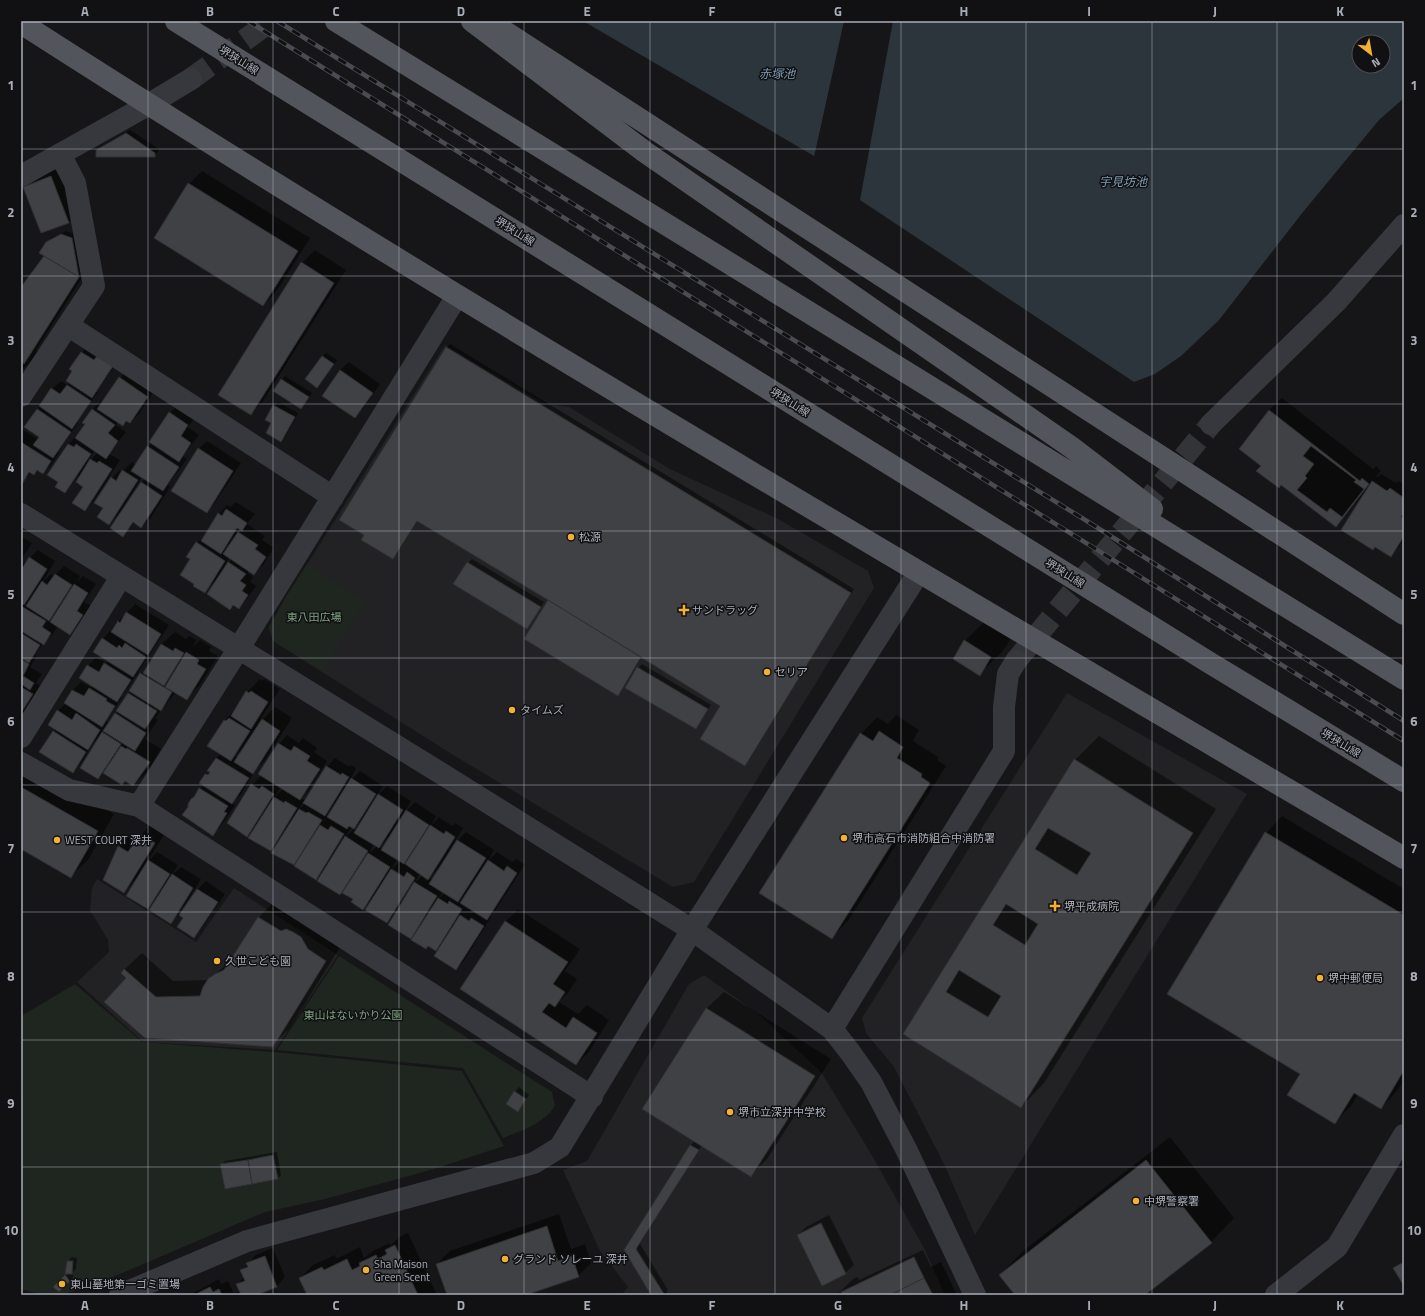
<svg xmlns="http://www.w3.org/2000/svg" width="1425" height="1316" viewBox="0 0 1425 1316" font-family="'Titillium Web','Noto Sans JP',sans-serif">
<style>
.built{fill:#222225}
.green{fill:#1e261f}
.water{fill:#2c353c;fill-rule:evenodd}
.shadow{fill:#0007;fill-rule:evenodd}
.building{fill:#404145;stroke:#303034;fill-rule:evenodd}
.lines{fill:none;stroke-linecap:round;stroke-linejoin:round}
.minor-tunnel{stroke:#333438;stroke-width:22;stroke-dasharray:22 11;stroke-linecap:butt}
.minor{stroke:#37383d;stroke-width:22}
.major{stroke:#53555c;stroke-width:22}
.rail-casing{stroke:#4a4c52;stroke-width:4.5}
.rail{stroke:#111113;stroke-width:3;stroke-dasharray:9;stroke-linecap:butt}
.grid{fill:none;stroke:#a8adb8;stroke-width:1;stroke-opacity:0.55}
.poi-dot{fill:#f2b134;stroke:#111113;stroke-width:1.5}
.labels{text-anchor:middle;stroke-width:3;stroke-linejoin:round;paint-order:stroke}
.street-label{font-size:11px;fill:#a8adb8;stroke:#111113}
.poi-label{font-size:11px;fill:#a8adb8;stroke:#111113;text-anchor:start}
.park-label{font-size:11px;fill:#7fa381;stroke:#111113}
.water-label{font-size:12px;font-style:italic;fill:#7f9bb3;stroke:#111113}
.neatline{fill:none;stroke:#a8adb8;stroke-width:1.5}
.grid-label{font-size:13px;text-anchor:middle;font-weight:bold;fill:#a8adb8}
</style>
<rect width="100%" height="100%" fill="#161618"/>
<path class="built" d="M445,345L545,404L569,407L670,469L778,519L868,571L874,588L694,882L673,887L450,753L273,641L269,627L287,595L293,587Z
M1067,693L1247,794L975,1235L944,1164L894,1067L866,1033L862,1018Z
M97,879L196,942L234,888L338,955L275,1050L143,1042L77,982L109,952L108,940L90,910L92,888Z
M704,975L757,1013L821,1072L870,1152L924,1248L945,1295H600L623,1293L628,1287L600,1251L563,1170L587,1161L689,984Z"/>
<path class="green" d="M307,564L366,601L322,671L273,641L269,627L287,595Z
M339,956L552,1092L555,1106C543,1124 523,1130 503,1138L463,1068L277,1050Z
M75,984L142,1042L285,1053L462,1071L504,1146L434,1169L325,1199L265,1212L106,1280L79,1290L58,1295H43L21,1289V1091H23L21,1077V1020L23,1015Z"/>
<path class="water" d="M583,21H844L814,157V156Z
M893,21H1404V98L1379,120L1303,212L1219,320L1181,356L1155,374L1134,382L860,200ZM1359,42H1383V66H1359Z"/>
<path class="shadow" d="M130,130L159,149L158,152L154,156L97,151L101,146Z
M59,168L77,214L69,222L25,187L33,178Z
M202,171L310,238L276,292L263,305L155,238L189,184Z
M66,231L76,235L91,264L36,350L39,353L21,371V281L24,284L45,256L47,243L51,238Z
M315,250L346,270L263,401L251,414L302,263Z
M90,344L121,357L97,391L98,392L77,422L78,423L58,452L59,453L52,464L43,473L38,469L34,474L31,472L22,482L21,429L38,439L40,437L37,410L52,389L61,381L67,385L70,382L73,371L70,369L82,352Z
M450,344L854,589L749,760L745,764L722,705L642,657L621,691L617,694L549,600L418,520L397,554L393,558L366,535L446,348Z
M326,353L337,360L321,383L322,357Z
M349,362L380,384L363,409L354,417L340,370Z
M128,369L156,388L139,414L130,422L127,420L123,425L118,421L116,425L126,432L109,454L120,460L93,502L84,510V486L80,478L78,476L65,492L60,482L48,474L69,444L86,424L84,423L93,409L101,401L103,402L120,378ZM95,450L98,452L89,462L88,461Z
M285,376L312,393L305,403L281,380Z
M1282,398L1373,469L1376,466L1381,471L1376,476L1378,477L1381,474L1396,483L1399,481L1404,484V539L1399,547L1391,555L1366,490L1348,513L1336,525L1262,466L1269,410Z
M278,402L298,413L285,437L281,441L274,406Z
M178,405L196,416L188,427L199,435L183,456L187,459L168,485L170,487L150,519L141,527L134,522L123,535L111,528L145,478L142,477L120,512L109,524L105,508L112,478L120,470L123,471L132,462L136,465L152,442L170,413Z
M207,441L241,463L215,503L206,512L198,449Z
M236,502L255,514L247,524L265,536L262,540L274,548L263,565L254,573L249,570L248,573L253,577L250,582L256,586L247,599L239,608L234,605L230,609L215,581L204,592L191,559L188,557L197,543L206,535L219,514L227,505L230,507ZM239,528L241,530L236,535V534ZM231,542L228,549L226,547ZM230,557L232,559L225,566H224Z
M21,536L32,543L21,560Z
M38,550L55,561L42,583L51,574L54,576L64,566L80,576L77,582L83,576L96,584L84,602L91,606L78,625L70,634L58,626L52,635L43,643L35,655L37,656L30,667L42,674L36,683L41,686L26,709L21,714V566ZM56,611L52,619L50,618Z
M472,559L544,602L531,623L527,627L468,563Z
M135,604L169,625L125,692L121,696L122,697L107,720L108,722L100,735L105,731L141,674L149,666L162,644L175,632L186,639L189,636L196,640L193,647L200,640L211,647L209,651L218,656L199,686L186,699L176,692L155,718L158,720L145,739L161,749L146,773L133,785L125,780L104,772L98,778L99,737L94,742L81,763L73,772L41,752L56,729L58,711L66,703L73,690L81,682L91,687L93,686L81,678L88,666L96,657L106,663L108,661L103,639L111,630L113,631L118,622Z
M989,617L1014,633L1003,651L979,674L965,641Z
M642,664L711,705L699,724L695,728L638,668Z
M260,679L262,681L264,679L280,689L261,718L263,719L275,707L292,718L265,760L256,769L241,794L232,803L235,805L221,826L213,834L196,795L204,785L201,783L210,771L216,758L221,754L209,746L225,720L237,708L247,692ZM245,746L238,758L235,756Z
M896,715L919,730L913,741L938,757L937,760L946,766L848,921L832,937L861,734L877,717L888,724Z
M287,735L299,743L303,738L317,748L314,752L327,761L308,791L301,798L306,801L327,767L335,758L349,767L351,765L356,768L350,781L360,771L383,786L378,795L387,786L411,801L404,813L415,802L436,816L432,824L439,817L452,826L455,823L463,828L439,868L429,878L433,880L458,840L466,832L494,850L488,861L497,852L512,862L516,859L525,864L495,911L489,916L491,917L464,961L456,969L442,943L436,950L417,931L411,937L395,914L387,922L371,900L363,908L354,899L346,888L340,894L322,873L316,879L285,858L277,844L271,850L254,829L247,836L252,785L262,775L279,744ZM281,787L283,789L276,796H275ZM303,802L305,803L301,808L300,807ZM336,804L329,817L327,815L329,811ZM364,818L357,830L354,829L346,836L351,827L354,828ZM390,836L383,849L379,847ZM374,844L377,846L371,852L370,851ZM411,856L406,865L403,863ZM397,859L400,861L393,868H392ZM392,868L409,879L408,880L392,871ZM420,873L423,875L415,883V882ZM443,891L445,893L439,898Z
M1099,736L1216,809L1044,1083L1021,1107L904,1034L1075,760Z
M21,761L114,814L88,860L71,876L21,848Z
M1282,816L1404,889V1080L1397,1091L1381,1108L1358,1094L1351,1106L1334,1123L1301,1073L1266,833Z
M153,822L167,830L147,862L157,852L178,865L172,875L181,867L201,879L180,912L182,913L198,889L206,881L225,894L202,928L194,937L184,917L179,914L171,922L156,899L148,907L138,877L124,891L119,847L132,834L138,838Z
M275,901L342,944L289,1029L272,1046L146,1037L127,978L122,973L125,969L142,953L173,981L209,980L233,958L259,917Z
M518,909L580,949L565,971L577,979L568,993L559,1002L578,1014L587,1005L609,1020L589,1052L576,1064L461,989L506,921Z
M724,992L831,1059L767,1159L751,1175L702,1145L640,1244L668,1290L666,1291L669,1295H653L625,1250L691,1145L695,1141L644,1109L707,1008Z
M519,1087L529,1095L518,1110L507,1103Z
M1170,1137L1234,1218L1211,1242L1143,1295H1016L1000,1275L1023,1251Z
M277,1152L281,1175L277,1179L222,1165L225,1161Z
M559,1214L571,1249L585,1244L591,1263L578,1276L523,1295H443L447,1291L437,1264L450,1251Z
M829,1215L854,1265L845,1273L798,1235L806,1227Z
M408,1233L436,1293L434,1295H308L300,1278L313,1265L335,1255L336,1259L360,1247L364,1258L373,1251L389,1243L390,1246L399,1237Z
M273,1248L285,1277L277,1286L254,1295H190L219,1279L221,1284L228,1281L234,1294L240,1291L237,1285L244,1277L242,1270L256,1255Z
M923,1250L931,1267L941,1262L957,1295H837L853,1279L858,1277L859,1280Z
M72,1257L77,1258L76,1269L71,1274L74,1276L59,1291L55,1287L68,1273V1261Z
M1404,1290V1295H1399Z"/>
<path class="building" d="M126,133L155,153V157H96V150Z
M51,176L69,223L41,233L23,187Z
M188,183L298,251L263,306L154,238Z
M61,234L72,238L79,277L39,253L46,242Z
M44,256L79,277L24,364L21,360V287Z
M301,262L334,283L251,415L218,395Z
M446,347L851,593L745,766L700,739L720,706L548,600L417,521L393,559L361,540L364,535L339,520Z
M81,352L94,360L97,356L113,366L92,398L66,381L72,371L69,369Z
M322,356L334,364L317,388L305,379Z
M340,370L373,393L355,418L322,396Z
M119,377L148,397L130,423L126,421L123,426L97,409Z
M281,379L309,397L301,409L273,391Z
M67,385L91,401L72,429L39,406L51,388L60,394Z
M273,405L295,417L281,442L266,433L271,423L265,420Z
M37,409L71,432L53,458L33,445L39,437L24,427Z
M92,409L115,425L108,433L118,441L106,459L75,438L85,424L82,423Z
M1269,410L1360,481L1362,478L1369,484L1336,527L1281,485L1279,488L1256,471L1261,466L1239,449Z
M169,412L188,425L181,436L191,443L179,462L149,442Z
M21,442L51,461L43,474L37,470L34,475L29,472L22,484Z
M68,444L74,447L76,444L91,454L65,493L55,487L58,482L47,475Z
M147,446L179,467L163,491L131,471Z
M1311,446L1356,480L1354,482L1364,489L1342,517L1330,508L1327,512L1297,490L1307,478L1305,476L1314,464L1303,456Z
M198,448L233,471L207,513L171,491Z
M90,459L97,463L99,461L112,469L85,511L72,503L83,487L76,482Z
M122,470L138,480L109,525L97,517L103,508L94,503L111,477L116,481Z
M1372,481L1387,491L1390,488L1404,498V512L1401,517L1404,518V536L1391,557L1375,547L1373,550L1341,530Z
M141,482L162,496L141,528L133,522L123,537L110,528Z
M226,509L247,523L242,531L237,528L221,554L201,541L218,513L222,516Z
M238,532L258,545L255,549L266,557L254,575L223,554Z
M196,542L225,561L205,593L193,586L194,584L180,575L190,559L186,557Z
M29,557L47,569L24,605L21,603V566L23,567Z
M228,562L246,574L240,581L246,585L242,591L248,595L239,609L233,605L230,610L207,594Z
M467,562L541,607L527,629L453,584Z
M55,574L72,585L49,621L26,606L42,581L47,585Z
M74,584L88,593L77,611L83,615L70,635L50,622Z
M548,600L641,657L618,696L524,639Z
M21,606L46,621L42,627L51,633L44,645L21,631Z
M126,612L161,634L148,655L111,632L118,621L120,623Z
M21,633L40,645L29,663L21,658Z
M102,638L117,648L119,645L122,648L125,643L146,657L133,677L93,652Z
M964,640L991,657L980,676L953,659Z
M161,644L173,651L175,648L184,653L164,686L143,673Z
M186,652L199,660L197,664L206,669L187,700L165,687Z
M21,659L29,664L23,676L34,683L30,690L21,684Z
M104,663L131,680L117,702L79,678L87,665L99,672Z
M637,667L708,709L696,729L625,688Z
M140,673L172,692L161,711L129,691Z
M21,687L33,694L21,713Z
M89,688L107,699L106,701L115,706L102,727L64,703L72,690L84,696Z
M246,691L249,693L251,691L268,702L251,729L231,716Z
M128,693L157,711L145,729L116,711Z
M57,710L72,720L76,713L100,730L88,750L48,725Z
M115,713L146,733L135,751L103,731Z
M229,718L250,731L231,761L207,746L224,720L226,721Z
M262,719L280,731L253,774L234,762Z
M53,731L86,752L73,773L39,752Z
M879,731L903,747L897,758L922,774L921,777L930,783L832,939L759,893L860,733L873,741Z
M102,732L121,744L98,779L80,768Z
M278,743L291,751L294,746L310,756L307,761L320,769L300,800L258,774Z
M121,746L126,749L127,748L150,762L133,786L125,781L122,785L103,773Z
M216,758L249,778L232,804L199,783L205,774L208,775L210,772L207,771Z
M1074,759L1193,833L1021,1108L903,1034ZM1048,828L1091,853L1077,875L1035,849ZM1006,904L1038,924L1025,945L993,925ZM959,970L1001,996L988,1017L946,992Z
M326,766L341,775L342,773L349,777L325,816L303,803Z
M351,778L376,794L354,829L349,826L347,829L327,817Z
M251,784L259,789L262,786L274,794L247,837L227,823Z
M21,787L98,831L71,878L21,849Z
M199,788L228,806L224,812L227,813L213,836L182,815L188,807V804L191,799L194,797Z
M378,794L403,810L379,848L354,833Z
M274,797L284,803L285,801L297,808L271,851L248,838Z
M299,809L306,813L308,812L322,820L294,865L271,853Z
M406,810L429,825L404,864L381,850Z
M320,825L328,830L331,826L344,834L316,880L294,866Z
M430,825L444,834L446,831L455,837L428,880L405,864Z
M1265,832L1404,915V1070L1381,1109L1354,1093L1335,1124L1287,1095L1300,1074L1167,994Z
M140,834L155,843L124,893L103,880L118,846L128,852Z
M345,836L368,851L340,895L317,881Z
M457,840L486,858L458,902L429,884Z
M368,853L390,867L363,910L351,902L353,899L342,893Z
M148,860L170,874L148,909L126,896Z
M488,860L504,871L507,866L517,873L487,920L460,903Z
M391,869L404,877L407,872L415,878L387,923L365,910Z
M172,874L193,888L171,924L149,910Z
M414,882L437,896L411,939L388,925Z
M197,889L218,902L194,938L177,927L183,918L179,915Z
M438,898L448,904L449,901L462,909L436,951L428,946L426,949L411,940Z
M460,915L469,921L471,918L484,926L456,970L434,956Z
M258,917L281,931L286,929L293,932L301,937L308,949L326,961L273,1047L145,1038L104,1002L126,978L121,973L124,969L156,997L200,996L203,987L208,979L215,974L224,970Z
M505,921L568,962L553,984L565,992L555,1007L549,1003L542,1012L566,1028L573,1017L597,1033L576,1065L460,989Z
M706,1008L815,1076L751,1177L642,1109Z
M514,1091L526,1099L518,1112L506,1104Z
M690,1145L699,1150L636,1249L664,1294L651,1295L624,1250Z
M273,1155L278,1179L252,1184L248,1160Z
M248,1160L252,1184L225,1189L220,1164Z
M1146,1160L1212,1243L1145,1295H1015L999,1275Z
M821,1223L846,1274L822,1286L797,1235Z
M547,1226L558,1261L572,1256L579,1277L526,1295H447L436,1264Z
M395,1245L418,1295H307L299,1278L322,1267L324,1270L347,1259L352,1270L360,1266L359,1263L376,1255L378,1259L387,1254L385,1250Z
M265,1256L277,1287L257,1295H241L236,1284L245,1281L240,1270L248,1267L246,1263Z
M914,1257L924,1278L890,1295H842L841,1292Z
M67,1261H73L72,1274H65Z
M1404,1262V1286L1393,1268Z
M65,1275L70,1281L59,1292L53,1287Z
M924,1278L933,1295H890Z
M210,1287L213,1292L219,1289L222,1295H199L198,1293Z"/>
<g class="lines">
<path class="minor-tunnel" d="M191,79L271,21
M1016,661L1211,424"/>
<path class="minor" d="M21,176L148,105L191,79
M69,326L333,497
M21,396L94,286L75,183L60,154
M1211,424L1336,302L1404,225
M21,514L455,782L692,930L832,1029L850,1052L871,1082L906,1149L975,1295
M21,737L121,577
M21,763L69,790L139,806L592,1097
M139,806L239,648L457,296
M832,1029L1004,751V707L1008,674L1016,661
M120,1295L247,1241L534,1163L560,1147L692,930L919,572
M1276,1295L1337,1247L1404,1135"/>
<path class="major" d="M176,21L1210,663L1404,781
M336,21L1404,679
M472,21L645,152L1071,447L1152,509
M488,21L1404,614
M21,23C474,314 940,584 1404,858"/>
<defs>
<path id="rail" d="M248,21L1404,741
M277,21L1082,518L1404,721"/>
</defs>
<use href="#rail" class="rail-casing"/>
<use href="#rail" class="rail"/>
</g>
<path class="grid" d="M148,21V1295M273,21V1295M399,21V1295M524,21V1295M650,21V1295M775,21V1295M901,21V1295M1026,21V1295M1152,21V1295M1277,21V1295M21,149H1404M21,276H1404M21,404H1404M21,531H1404M21,658H1404M21,785H1404M21,912H1404M21,1040H1404M21,1167H1404"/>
<g class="poi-dot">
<circle cx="571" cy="537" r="4"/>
<path d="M682 604h4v4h4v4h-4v4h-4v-4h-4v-4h4z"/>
<circle cx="767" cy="672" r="4"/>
<circle cx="512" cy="710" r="4"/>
<circle cx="844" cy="838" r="4"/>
<circle cx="57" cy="840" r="4"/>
<path d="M1053 900h4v4h4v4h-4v4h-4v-4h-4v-4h4z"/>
<circle cx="217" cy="961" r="4"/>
<circle cx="1320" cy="978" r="4"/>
<circle cx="730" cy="1112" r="4"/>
<circle cx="1136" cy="1201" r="4"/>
<circle cx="505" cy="1259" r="4"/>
<circle cx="366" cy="1270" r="4"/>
<circle cx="62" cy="1284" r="4"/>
</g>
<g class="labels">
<g class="street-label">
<text transform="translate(239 60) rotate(32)" y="4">堺狭山線</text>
<text transform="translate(515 231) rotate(32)" y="4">堺狭山線</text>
<text transform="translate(790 402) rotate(32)" y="4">堺狭山線</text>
<text transform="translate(1065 573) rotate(32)" y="4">堺狭山線</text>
<text transform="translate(1341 743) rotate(31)" y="4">堺狭山線</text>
</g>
<g class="poi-label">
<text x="579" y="541">松源</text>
<text x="692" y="614">サンドラッグ</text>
<text x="775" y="676">セリア</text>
<text x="520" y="714">タイムズ</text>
<text x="852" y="842">堺市高石市消防組合中消防署</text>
<text x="65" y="844">WEST COURT 深井</text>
<text x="1064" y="910">堺平成病院</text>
<text x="225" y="965">久世こども園</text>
<text x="1328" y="982">堺中郵便局</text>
<text x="738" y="1116">堺市立深井中学校</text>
<text x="1144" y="1205">中堺警察署</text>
<text x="513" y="1263">グランド ソレーユ 深井</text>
<text x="374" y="1268">Sha Maison<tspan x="374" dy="13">Green Scent</tspan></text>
<text x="70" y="1288">東山墓地第一ゴミ置場</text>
</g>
<g class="park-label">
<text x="314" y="621">東八田広場</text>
<text x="353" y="1019">東山はないかり公園</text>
</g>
<g class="water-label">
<text x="777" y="78">赤塚池</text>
<text x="1123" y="186">宇見坊池</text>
</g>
</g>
<rect width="1425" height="1316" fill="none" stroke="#111113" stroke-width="44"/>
<g transform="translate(1371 54) rotate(149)"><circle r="19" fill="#111113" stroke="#4d4f55"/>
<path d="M0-3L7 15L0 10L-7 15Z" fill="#f2b134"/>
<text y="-6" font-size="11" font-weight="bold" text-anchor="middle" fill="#a8adb8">N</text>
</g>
<rect x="22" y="22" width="1381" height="1272" class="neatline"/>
<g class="grid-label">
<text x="85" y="16">A</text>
<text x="210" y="16">B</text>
<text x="336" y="16">C</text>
<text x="461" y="16">D</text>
<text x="587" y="16">E</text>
<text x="712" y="16">F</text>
<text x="838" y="16">G</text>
<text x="964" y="16">H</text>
<text x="1089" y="16">I</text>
<text x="1215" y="16">J</text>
<text x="1340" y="16">K</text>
<text x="11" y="90">1</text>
<text x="1414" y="90">1</text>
<text x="11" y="217">2</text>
<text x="1414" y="217">2</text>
<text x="11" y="345">3</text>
<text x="1414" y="345">3</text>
<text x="11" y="472">4</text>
<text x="1414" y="472">4</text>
<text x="11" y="599">5</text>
<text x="1414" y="599">5</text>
<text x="11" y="726">6</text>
<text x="1414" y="726">6</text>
<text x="11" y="853">7</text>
<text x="1414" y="853">7</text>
<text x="11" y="981">8</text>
<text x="1414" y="981">8</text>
<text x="11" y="1108">9</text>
<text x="1414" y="1108">9</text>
<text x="11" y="1235">10</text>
<text x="1414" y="1235">10</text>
<text x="85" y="1310">A</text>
<text x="210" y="1310">B</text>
<text x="336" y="1310">C</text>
<text x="461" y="1310">D</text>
<text x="587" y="1310">E</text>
<text x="712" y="1310">F</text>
<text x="838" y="1310">G</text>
<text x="964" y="1310">H</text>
<text x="1089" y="1310">I</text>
<text x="1215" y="1310">J</text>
<text x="1340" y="1310">K</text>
</g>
</svg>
